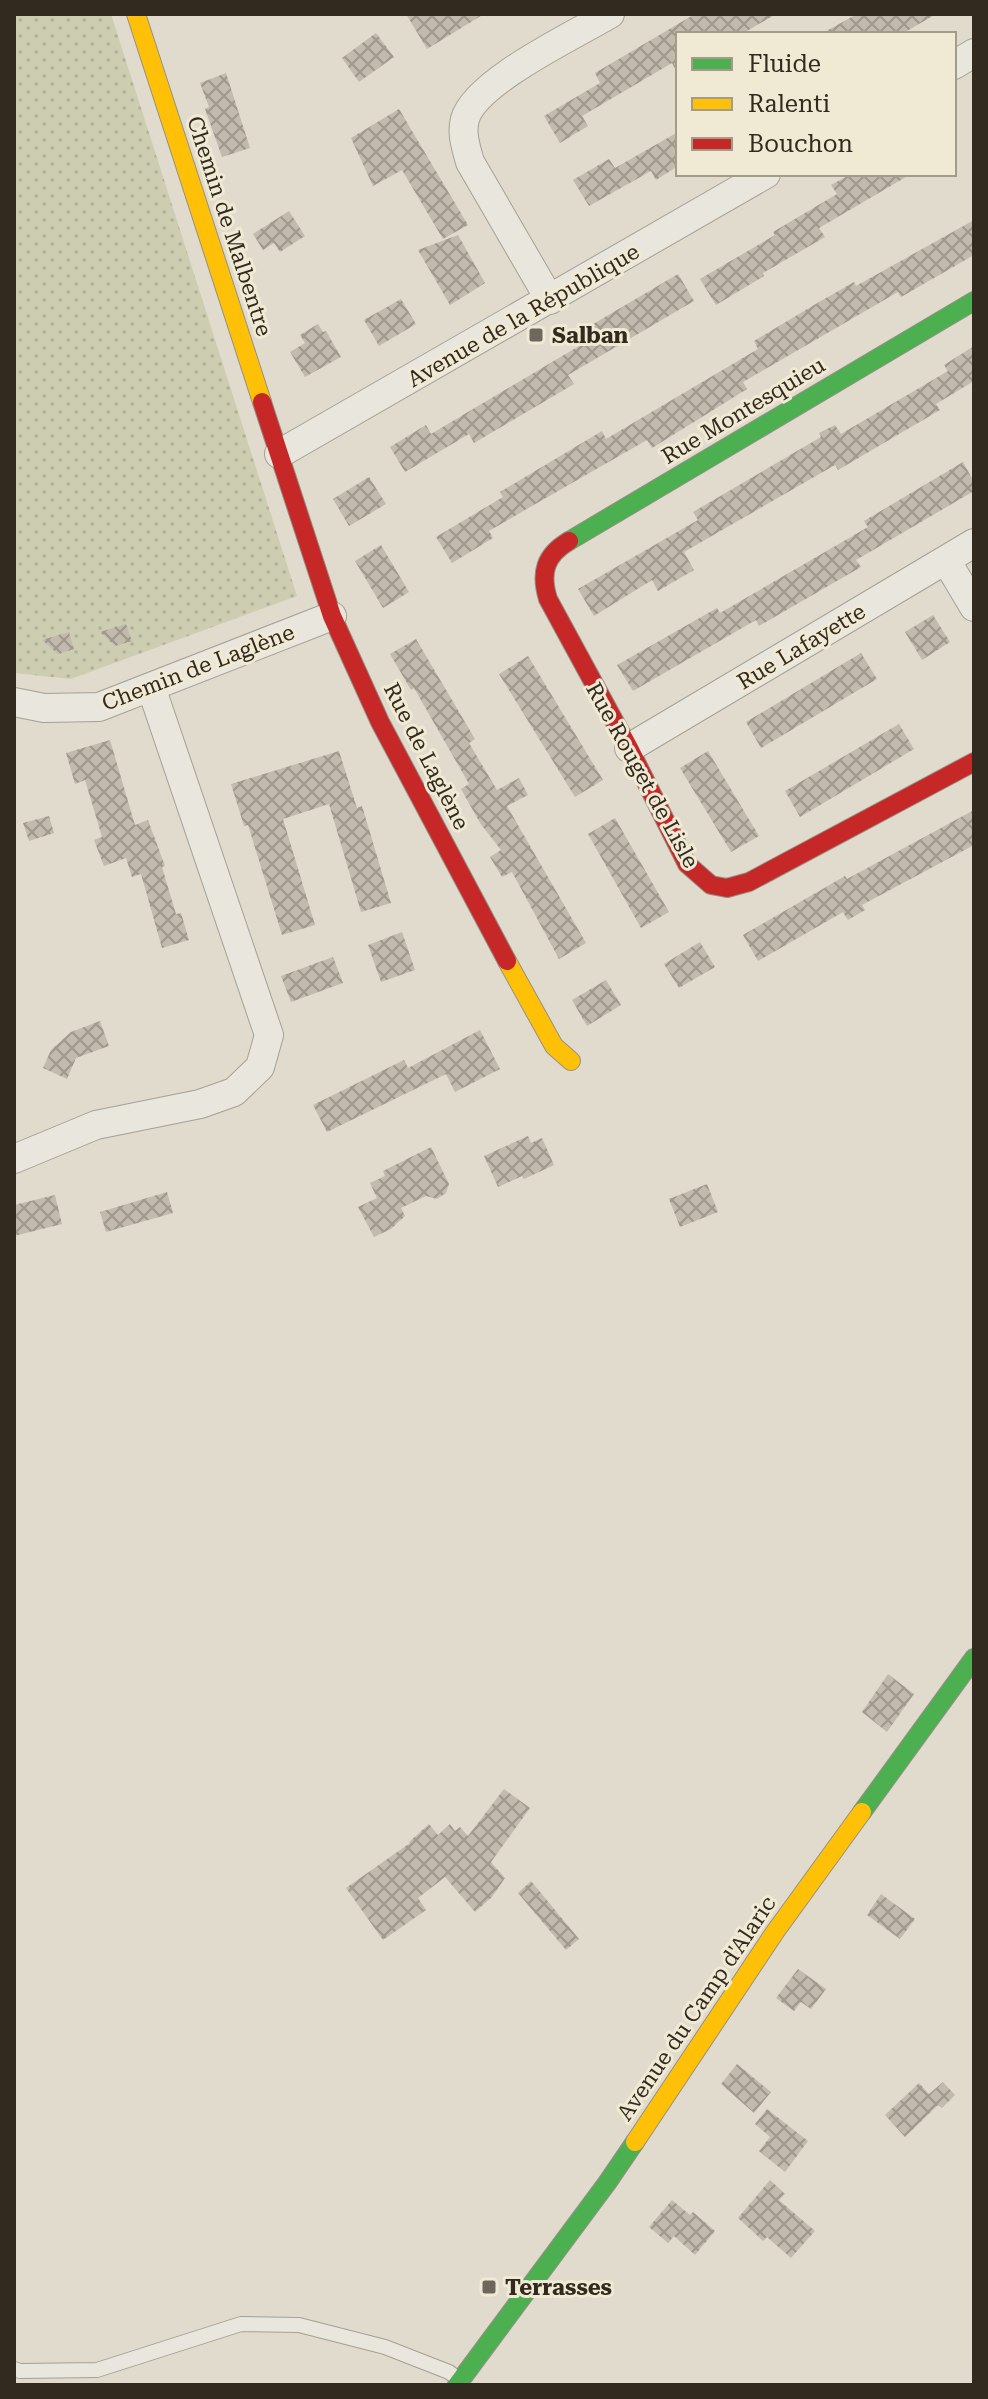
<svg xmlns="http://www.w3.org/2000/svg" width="988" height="2399" viewBox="0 0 988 2399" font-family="'Roboto Serif',serif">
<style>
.park{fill:url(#park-dots)}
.building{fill:url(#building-cross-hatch)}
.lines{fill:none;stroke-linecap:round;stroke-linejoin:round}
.lane-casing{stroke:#a5a095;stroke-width:16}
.street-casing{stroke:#a5a095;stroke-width:30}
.fast-casing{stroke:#959086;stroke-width:20}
.slow-casing{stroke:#959086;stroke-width:20}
.jam-casing{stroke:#959086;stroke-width:20}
.lane{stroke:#e9e6dd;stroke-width:14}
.street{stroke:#e9e6dd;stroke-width:28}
.fast{stroke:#4caf50;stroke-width:18}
.slow{stroke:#ffc107;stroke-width:18}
.jam{stroke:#c62828;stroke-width:18}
.poi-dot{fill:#6f675c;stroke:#f0e9d3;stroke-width:3}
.labels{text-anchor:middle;stroke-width:6;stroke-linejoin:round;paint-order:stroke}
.street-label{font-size:22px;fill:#32291f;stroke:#f0e9d3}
.poi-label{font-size:22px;font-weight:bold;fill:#32291f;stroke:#f0e9d3;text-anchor:start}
</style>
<defs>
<pattern id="park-dots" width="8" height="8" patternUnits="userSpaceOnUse" patternTransform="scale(2)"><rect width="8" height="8" fill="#cdceb1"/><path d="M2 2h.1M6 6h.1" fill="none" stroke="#b0b198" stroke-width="1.8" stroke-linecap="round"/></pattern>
<pattern id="building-cross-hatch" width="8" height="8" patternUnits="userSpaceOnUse" patternTransform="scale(2)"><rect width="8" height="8" fill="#c3baae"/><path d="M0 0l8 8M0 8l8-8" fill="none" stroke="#9f978d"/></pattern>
</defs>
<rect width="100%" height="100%" fill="#e0dbcd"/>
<path class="park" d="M14,14H111L297,596L71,679L14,673Z"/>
<path class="building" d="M406,14H484L427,49Z
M695,14H776L742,34H678V74L672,63L582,116L588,126L560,143L544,116L600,83L595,73Z
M857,14H936L902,34H821Z
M376,33L394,57L359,82L342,58Z
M226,73L250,148L222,157L205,109L209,107L200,83Z
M399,109L468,225L443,239L402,170L373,186L351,138Z
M678,132V166L656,180L651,171L589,206L573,180L609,159L615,168Z
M851,174H911L819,228L825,237L763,273L764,276L716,305L700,279L775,235L773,232L837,194L831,185Z
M289,211L305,236L280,252L274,243L263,250L253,234Z
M974,220V255L901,297L898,292L743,382L747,389L652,448L647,440L525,510L489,531L493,538L452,563L436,537L503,497L500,492L602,431L606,439L758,349L754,341L814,305L854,282L856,286Z
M458,235L485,283L450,305L418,250Z
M678,274L694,301L568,375L574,384L474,443L469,434L405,472L390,447L426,425L431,434L584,343L578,333Z
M401,299L416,324L379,346L364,320Z
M318,324L323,332L326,331L341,357L305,377L290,352L305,343L300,335Z
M974,346V381L936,404L940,410L838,470L835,465L684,552L694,570L658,591L652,580L594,616L578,589L698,520L693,512L821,437L819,433L835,425L841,434L948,371L944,365Z
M963,462L974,482V491L856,560L861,567L759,626L756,620L633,691L617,665L717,608L720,613L868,527L864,521Z
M369,477L386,504L349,526L333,499Z
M381,545L409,592L383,608L355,561Z
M933,615L950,642L922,660L905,632Z
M126,624L132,641L115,646L100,632Z
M69,632L74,649L58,654L42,640Z
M416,639L475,739L469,743L497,790L519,778L528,795L507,806L586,943L559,959L512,872L502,877L490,857L501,850L480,823L461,789L469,784L414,688L411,690L390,654Z
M861,653L877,679L761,748L746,722Z
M528,656L603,780L575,797L499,674Z
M899,724L914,749L800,817L785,791Z
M110,740L135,825L148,820L165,866L162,867L176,914L181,913L189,940L162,948L141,874L132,877L126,858L104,866L94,840L102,837L85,780L75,784L66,753Z
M339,751L357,808L362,806L391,903L361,912L329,804L283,819L315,925L282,935L248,825L244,826L231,784Z
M708,751L759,836L731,852L680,768Z
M974,810V845L862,905L865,910L848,920L843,912L758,961L743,935L845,876L847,879Z
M49,816L54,833L29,841L23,823Z
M615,818L669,912L641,928L588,834Z
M402,932L415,970L381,982L368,945Z
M700,942L715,967L679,988L664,964Z
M333,957L343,983L291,1002L281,976Z
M606,980L621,1005L587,1026L572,1000Z
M100,1021L109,1046L76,1058L67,1079L43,1068L51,1050L71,1032Z
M480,1030L500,1069L455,1092L446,1074L327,1132L313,1105L404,1060L408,1068Z
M528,1136L531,1143L542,1138L554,1165L524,1179L522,1176L498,1187L484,1156Z
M431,1147L449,1184L446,1193L437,1199L426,1196L401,1208L405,1216L391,1229L374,1237L358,1207L377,1198L370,1183L385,1176L383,1171Z
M707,1184L718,1212L680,1227L669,1199Z
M167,1192L173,1213L106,1232L100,1212Z
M55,1195L62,1224L14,1236V1205Z
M888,1674L914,1694L887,1732L862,1712Z
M504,1789L530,1808L491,1862L505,1878L492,1897L475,1912L445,1877L418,1898L426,1910L383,1940L346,1888L410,1843L409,1842L429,1824L438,1835L450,1824L455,1831L460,1827L468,1836Z
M531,1881L579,1939L566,1950L518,1893Z
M881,1894L915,1919L900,1939L867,1915Z
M798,1969L826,1989L811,2009L801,2002L794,2011L776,1998Z
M737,2064L771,2092L754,2113L721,2084Z
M943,2082L955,2095L942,2108L938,2105L905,2137L885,2115L919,2083L929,2094Z
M767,2109L808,2141L785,2172L759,2151L770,2137L755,2124Z
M770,2180L785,2194L779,2200L815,2231L791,2258L767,2237L763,2241L738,2218Z
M672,2200L690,2215L693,2212L715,2231L695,2255L674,2236L668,2243L649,2227Z"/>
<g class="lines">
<defs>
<path id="lane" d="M14,2369L20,2371L97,2370L241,2324L299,2325L385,2347L449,2372L457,2378"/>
<path id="street" d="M954,65L974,53
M550,300L470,162C466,147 461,134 465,119C476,81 575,35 610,14
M279,454L766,174
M946,560L974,607
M14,702L44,708L99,707L332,616
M629,748L974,543
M14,1159L96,1125L200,1104L234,1092L260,1067L269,1035L151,687"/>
<path id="fast" d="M569,541L974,301
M862,1812L974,1658
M457,2385L607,2183L635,2142"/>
<path id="slow" d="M136,14L262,402
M507,961L554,1046L571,1061
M635,2142L775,1932L862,1812"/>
<path id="jam" d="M262,402L332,616L380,722L507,961
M569,541C545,555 540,573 548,599L629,748L687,864L711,885L727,888L749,882L974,762"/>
</defs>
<use href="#lane" class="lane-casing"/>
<use href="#street" class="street-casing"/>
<use href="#fast" class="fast-casing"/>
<use href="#slow" class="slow-casing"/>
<use href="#jam" class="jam-casing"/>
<use href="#lane" class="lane"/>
<use href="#street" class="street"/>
<use href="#fast" class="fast"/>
<use href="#slow" class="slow"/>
<use href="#jam" class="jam"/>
</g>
<g class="poi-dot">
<rect x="528" y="327" width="16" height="16" rx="4"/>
<rect x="481" y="2279" width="16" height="16" rx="4"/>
</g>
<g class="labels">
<g class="street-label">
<text transform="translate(230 226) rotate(72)" y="8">Chemin de Malbentre</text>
<text transform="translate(523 315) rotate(-30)" y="8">Avenue de la République</text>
<text transform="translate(743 410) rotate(-31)" y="8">Rue Montesquieu</text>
<text transform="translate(801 646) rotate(-31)" y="8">Rue Lafayette</text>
<text transform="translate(198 667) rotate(-21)" y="8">Chemin de Laglène</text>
<text transform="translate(427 756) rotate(63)" y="8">Rue de Laglène</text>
<text transform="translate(643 775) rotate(61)" y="8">Rue Rouget de Lisle</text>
<text transform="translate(696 2008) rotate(-56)" y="8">Avenue du Camp d'Alaric</text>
</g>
<g class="poi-label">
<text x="552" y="343">Salban</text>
<text x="505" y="2295">Terrasses</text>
</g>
</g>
<rect width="988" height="2399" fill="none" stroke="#32291f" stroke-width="32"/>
<rect x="676" y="32" width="280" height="144" fill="#f0e9d3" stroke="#a49c8b" stroke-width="2"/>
<rect x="692" y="58" width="40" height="12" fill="#4caf50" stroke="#a49c8b" stroke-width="2"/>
<text x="748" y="72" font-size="24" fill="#32291f">Fluide</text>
<rect x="692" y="98" width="40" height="12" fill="#ffc107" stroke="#a49c8b" stroke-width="2"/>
<text x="748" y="112" font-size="24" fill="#32291f">Ralenti</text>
<rect x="692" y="138" width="40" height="12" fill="#c62828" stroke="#a49c8b" stroke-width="2"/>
<text x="748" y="152" font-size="24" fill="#32291f">Bouchon</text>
</svg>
